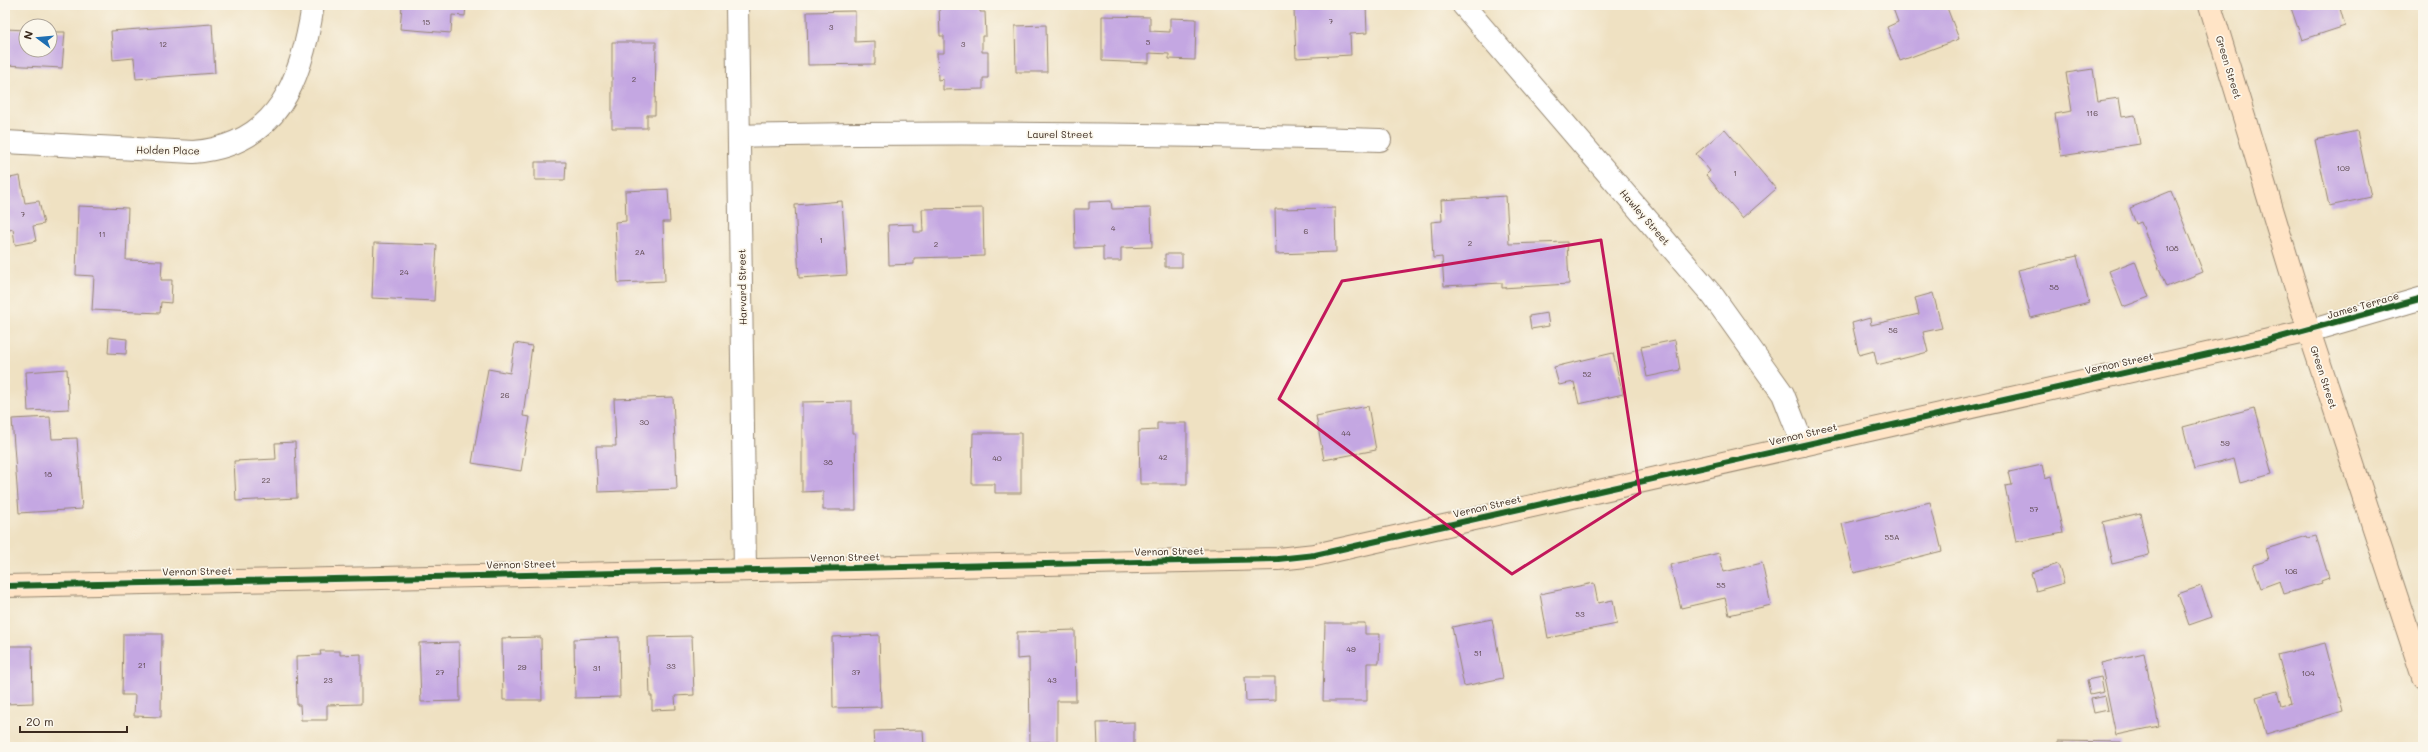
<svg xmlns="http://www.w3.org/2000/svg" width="2428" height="752" viewBox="0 0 2428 752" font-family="Mali,sans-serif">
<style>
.building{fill:#c4a7e2}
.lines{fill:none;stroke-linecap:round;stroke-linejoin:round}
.street-casing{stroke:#958670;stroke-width:24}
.secondary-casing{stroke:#958670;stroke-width:24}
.street{stroke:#fff;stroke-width:22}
.secondary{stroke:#ffe4c6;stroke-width:22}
.cycleway-casing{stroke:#fbf7ec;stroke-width:8}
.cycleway{stroke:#1b5e20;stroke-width:6}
.marked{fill:none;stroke:#c2185b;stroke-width:3;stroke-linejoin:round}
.labels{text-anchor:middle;stroke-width:3.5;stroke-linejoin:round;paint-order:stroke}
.number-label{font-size:8px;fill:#5d494f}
.street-label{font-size:10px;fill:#3b2a1e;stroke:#fbf7ec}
</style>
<rect width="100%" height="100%" fill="#fbf7ec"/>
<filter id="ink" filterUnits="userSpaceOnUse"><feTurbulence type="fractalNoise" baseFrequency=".025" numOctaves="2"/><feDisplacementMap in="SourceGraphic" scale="8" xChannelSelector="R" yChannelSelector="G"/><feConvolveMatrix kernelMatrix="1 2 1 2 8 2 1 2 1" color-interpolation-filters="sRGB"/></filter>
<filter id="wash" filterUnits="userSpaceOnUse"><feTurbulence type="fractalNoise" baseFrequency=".012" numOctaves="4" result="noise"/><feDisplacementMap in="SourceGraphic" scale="16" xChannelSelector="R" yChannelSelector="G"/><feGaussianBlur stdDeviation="0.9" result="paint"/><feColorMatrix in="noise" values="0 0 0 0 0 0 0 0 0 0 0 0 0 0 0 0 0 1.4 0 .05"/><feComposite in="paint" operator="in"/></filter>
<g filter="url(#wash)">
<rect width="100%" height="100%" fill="#efe1c2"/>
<g id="blocks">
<path class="building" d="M402,5H466L465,16L452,15L451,33L400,29Z
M609,5H622V6L610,7Z
M939,5H980V12H985L986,36H982V52H988V78H983V89L943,90V79L938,80L937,53H944V36H940Z
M1346,5H1366L1367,33L1350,34L1351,55L1296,58L1294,9Z
M1896,5H1935L1936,8L1946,5L1959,39L1900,61L1887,27L1898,22L1892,6Z
M2290,5H2339L2345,26L2302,40Z
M855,11V42L875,41V64L808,65L807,12Z
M1102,16L1150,17V31L1170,32V18L1196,19L1195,60L1169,59V54L1149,53V63L1102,61Z
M212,24L215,73L136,79L134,58L113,60L111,31Z
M1046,25L1047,72H1016L1015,26Z
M6,29L26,30V50H50V32H65L62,68L5,65Z
M612,42H656L655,115H647V128H612Z
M2093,69L2098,101L2119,98L2122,117L2135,115L2140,144L2061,156L2055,114L2072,111L2066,73Z
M1725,129L1776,189L1743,218L1706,175L1710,171L1696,154Z
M2357,131L2371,197L2329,206L2315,140Z
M535,162H566L565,180H535Z
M20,176L25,203L39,201L44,224L33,226L36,241L15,245L13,229L5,231V179Z
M668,189L670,222H663L665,281L618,283L615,222L626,221L625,191Z
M2171,191L2203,272L2166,287L2141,222L2136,224L2130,208Z
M1506,196L1509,244L1567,242L1569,284L1502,288V283L1444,286L1442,257L1433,258L1431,222L1442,221L1441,200Z
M842,201L847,275L799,278L795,205Z
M1111,201L1112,209L1151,208L1152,247L1121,248V261H1103V247L1075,248L1074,209H1089V202Z
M78,206L128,208L126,260L162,261L161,280H172L171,303L161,302L160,313L92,310L94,276L76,275Z
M983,208L984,256L914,258V264L889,265L888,225L914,224V232H923L922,209Z
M1335,208L1336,252L1276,254L1275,209Z
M374,243L437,245L434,301L372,298Z
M1165,254H1182V267H1165Z
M2077,256L2089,303L2031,318L2018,270Z
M2135,261L2149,297L2123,307L2109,271Z
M1933,293L1942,328L1923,332L1928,352L1877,365L1874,351L1859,355L1852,323L1870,318L1871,325L1919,314L1915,298Z
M1547,313L1549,326L1531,329L1529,316Z
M109,337L127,339L126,354L108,353Z
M1675,340L1680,370L1647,377L1641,347Z
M515,343L532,346L523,416L530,417L521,471L472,463L488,369L510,373Z
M1613,353L1623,394L1579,404L1574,382L1559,385L1554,367Z
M67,369L69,409L28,411L26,372Z
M673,397L677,489L598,492L596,446H616L614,399Z
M852,401V433H855L856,510H823V491L802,492V402Z
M1368,406L1376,450L1324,460L1316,416Z
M2254,408L2272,474L2240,483L2234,459L2194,469L2183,427Z
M50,417L52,439L77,438L82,509L19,513L12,419Z
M1157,423H1187V484H1140L1139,431L1157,430Z
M973,433H1021V493H995V484H972Z
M295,442L297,498L236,501L234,461L276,459L275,443Z
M2042,465L2045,478L2051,476L2063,533L2016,542L2005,486L2012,485L2009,472Z
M1930,502L1942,551L1854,573L1842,524Z
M2140,513L2149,555L2112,564L2103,522Z
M2307,536L2308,538L2316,536L2329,578L2321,581L2322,583L2284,594L2280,581L2261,588L2253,565L2269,560L2266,549Z
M1719,553L1724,572L1762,563L1771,605L1729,615L1725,598L1681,608L1670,565Z
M2058,564L2064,583L2036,591L2031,573Z
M1594,583L1598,603L1613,600L1617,624L1548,638L1540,594Z
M2201,586L2212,617L2189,625L2178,594Z
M1492,619L1503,678L1464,686L1452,627Z
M1325,623H1365V634H1380L1379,663H1367V701H1323Z
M1075,630L1076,701H1057V742H1030L1029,658L1017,659V632Z
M123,634H162L161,717L134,716L135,695H122Z
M879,635L881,707L833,708L832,637Z
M692,636L694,695L675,696L676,709L652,710V696H650L648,637Z
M541,637L542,700H503L502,638Z
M619,637L620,697L575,698L574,639Z
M459,642L460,701L421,702L419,643Z
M2325,643L2343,711L2266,734L2256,697L2277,691L2281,706L2291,703L2278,655Z
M5,646H32L33,703L5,704Z
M320,651H340V655L361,654V704L327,705V720H301L300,705H297L296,656L321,655Z
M2144,653L2159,726L2116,735L2101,663Z
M1245,677H1275V700L1246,701Z
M2101,677L2104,692L2090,695L2087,680Z
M2105,696L2108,710L2094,713L2091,699Z
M1134,722V747H1098L1097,723Z
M923,730L924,747H875L874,731Z
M2058,741L2121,742V747H2058Z"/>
</g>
</g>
<g filter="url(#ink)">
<use href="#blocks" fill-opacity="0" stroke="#958670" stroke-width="1"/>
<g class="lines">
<defs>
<path id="street" d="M737,5L745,569
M1463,5L1713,296L1783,394L1803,445
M740,136C953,131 1167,134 1380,140
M5,142L193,152C279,145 302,79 313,5
M2309,331L2423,298"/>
<path id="secondary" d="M2210,5L2309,331L2423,677
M5,586L1278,559L1315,555L2309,331"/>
</defs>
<use href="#street" class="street-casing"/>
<use href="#secondary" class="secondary-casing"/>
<use href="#street" class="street"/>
<use href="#secondary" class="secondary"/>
<defs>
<path id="cycleway" d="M5,586L1278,559L1315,555L2266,341L2423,298"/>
</defs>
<use href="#cycleway" class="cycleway-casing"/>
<use href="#cycleway" class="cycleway"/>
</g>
</g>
<path class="marked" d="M1601,240L1640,493L1512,574L1279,399L1342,281Z"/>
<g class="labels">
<g class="number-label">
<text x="1331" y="24">7</text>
<text x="426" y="25">15</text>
<text x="831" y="30">3</text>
<text x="1148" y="45">5</text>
<text x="163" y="47">12</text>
<text x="963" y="47">3</text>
<text x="634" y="82">2</text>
<text x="2092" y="116">116</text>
<text x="2343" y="171">109</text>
<text x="1735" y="176">1</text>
<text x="23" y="217">7</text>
<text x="1113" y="231">4</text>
<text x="1306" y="234">6</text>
<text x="102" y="237">11</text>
<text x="821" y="243">1</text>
<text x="1470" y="246">2</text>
<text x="936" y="247">2</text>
<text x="2172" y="251">108</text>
<text x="640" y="255">2A</text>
<text x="404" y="275">24</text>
<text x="2054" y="290">58</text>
<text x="1893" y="333">56</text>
<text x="1587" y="377">52</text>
<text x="505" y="398">26</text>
<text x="644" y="425">30</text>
<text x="1346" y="436">44</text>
<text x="2225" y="446">59</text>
<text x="1163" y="460">42</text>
<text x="997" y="461">40</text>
<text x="828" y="465">38</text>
<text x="48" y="477">18</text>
<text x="266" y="483">22</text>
<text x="2034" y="512">57</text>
<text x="1892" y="540">55A</text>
<text x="2291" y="574">106</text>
<text x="1721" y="588">55</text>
<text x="1580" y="617">53</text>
<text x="1351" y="652">49</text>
<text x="1478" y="656">51</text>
<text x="142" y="668">21</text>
<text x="671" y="669">33</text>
<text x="522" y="670">29</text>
<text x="597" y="671">31</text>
<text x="440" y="675">27</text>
<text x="856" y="675">37</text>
<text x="2308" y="676">104</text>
<text x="328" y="683">23</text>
<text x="1052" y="683">43</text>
</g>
<g class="street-label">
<text transform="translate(2229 67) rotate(73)" y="4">Green Street</text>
<text x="1060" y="138">Laurel Street</text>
<text transform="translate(168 150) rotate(1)" y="4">Holden Place</text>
<text transform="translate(1645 217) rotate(49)" y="4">Hawley Street</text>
<text transform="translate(742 287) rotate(-91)" y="4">Harvard Street</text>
<text transform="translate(2363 305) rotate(-16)" y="4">James Terrace</text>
<text transform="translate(2119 363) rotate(-12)" y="4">Vernon Street</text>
<text transform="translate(2324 377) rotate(72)" y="4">Green Street</text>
<text transform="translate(1803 434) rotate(-13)" y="4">Vernon Street</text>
<text transform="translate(1487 506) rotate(-13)" y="4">Vernon Street</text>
<text transform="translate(1169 551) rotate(-1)" y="4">Vernon Street</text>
<text transform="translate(845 557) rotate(-1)" y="4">Vernon Street</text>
<text transform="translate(521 564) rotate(-1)" y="4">Vernon Street</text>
<text transform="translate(197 571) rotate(-1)" y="4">Vernon Street</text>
</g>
</g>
<rect width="2428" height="752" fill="none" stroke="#fbf7ec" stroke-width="20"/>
<g transform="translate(38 38) rotate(286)"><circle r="19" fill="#fbf7ec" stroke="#aea59a"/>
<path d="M0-3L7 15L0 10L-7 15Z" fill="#1f6fb2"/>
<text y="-6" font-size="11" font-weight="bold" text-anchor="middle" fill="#3b2a1e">N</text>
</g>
<path d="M20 726v6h107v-6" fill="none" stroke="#3b2a1e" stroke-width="2"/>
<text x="26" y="726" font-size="12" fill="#3b2a1e" stroke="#fbf7ec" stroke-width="3" paint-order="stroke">20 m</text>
</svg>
